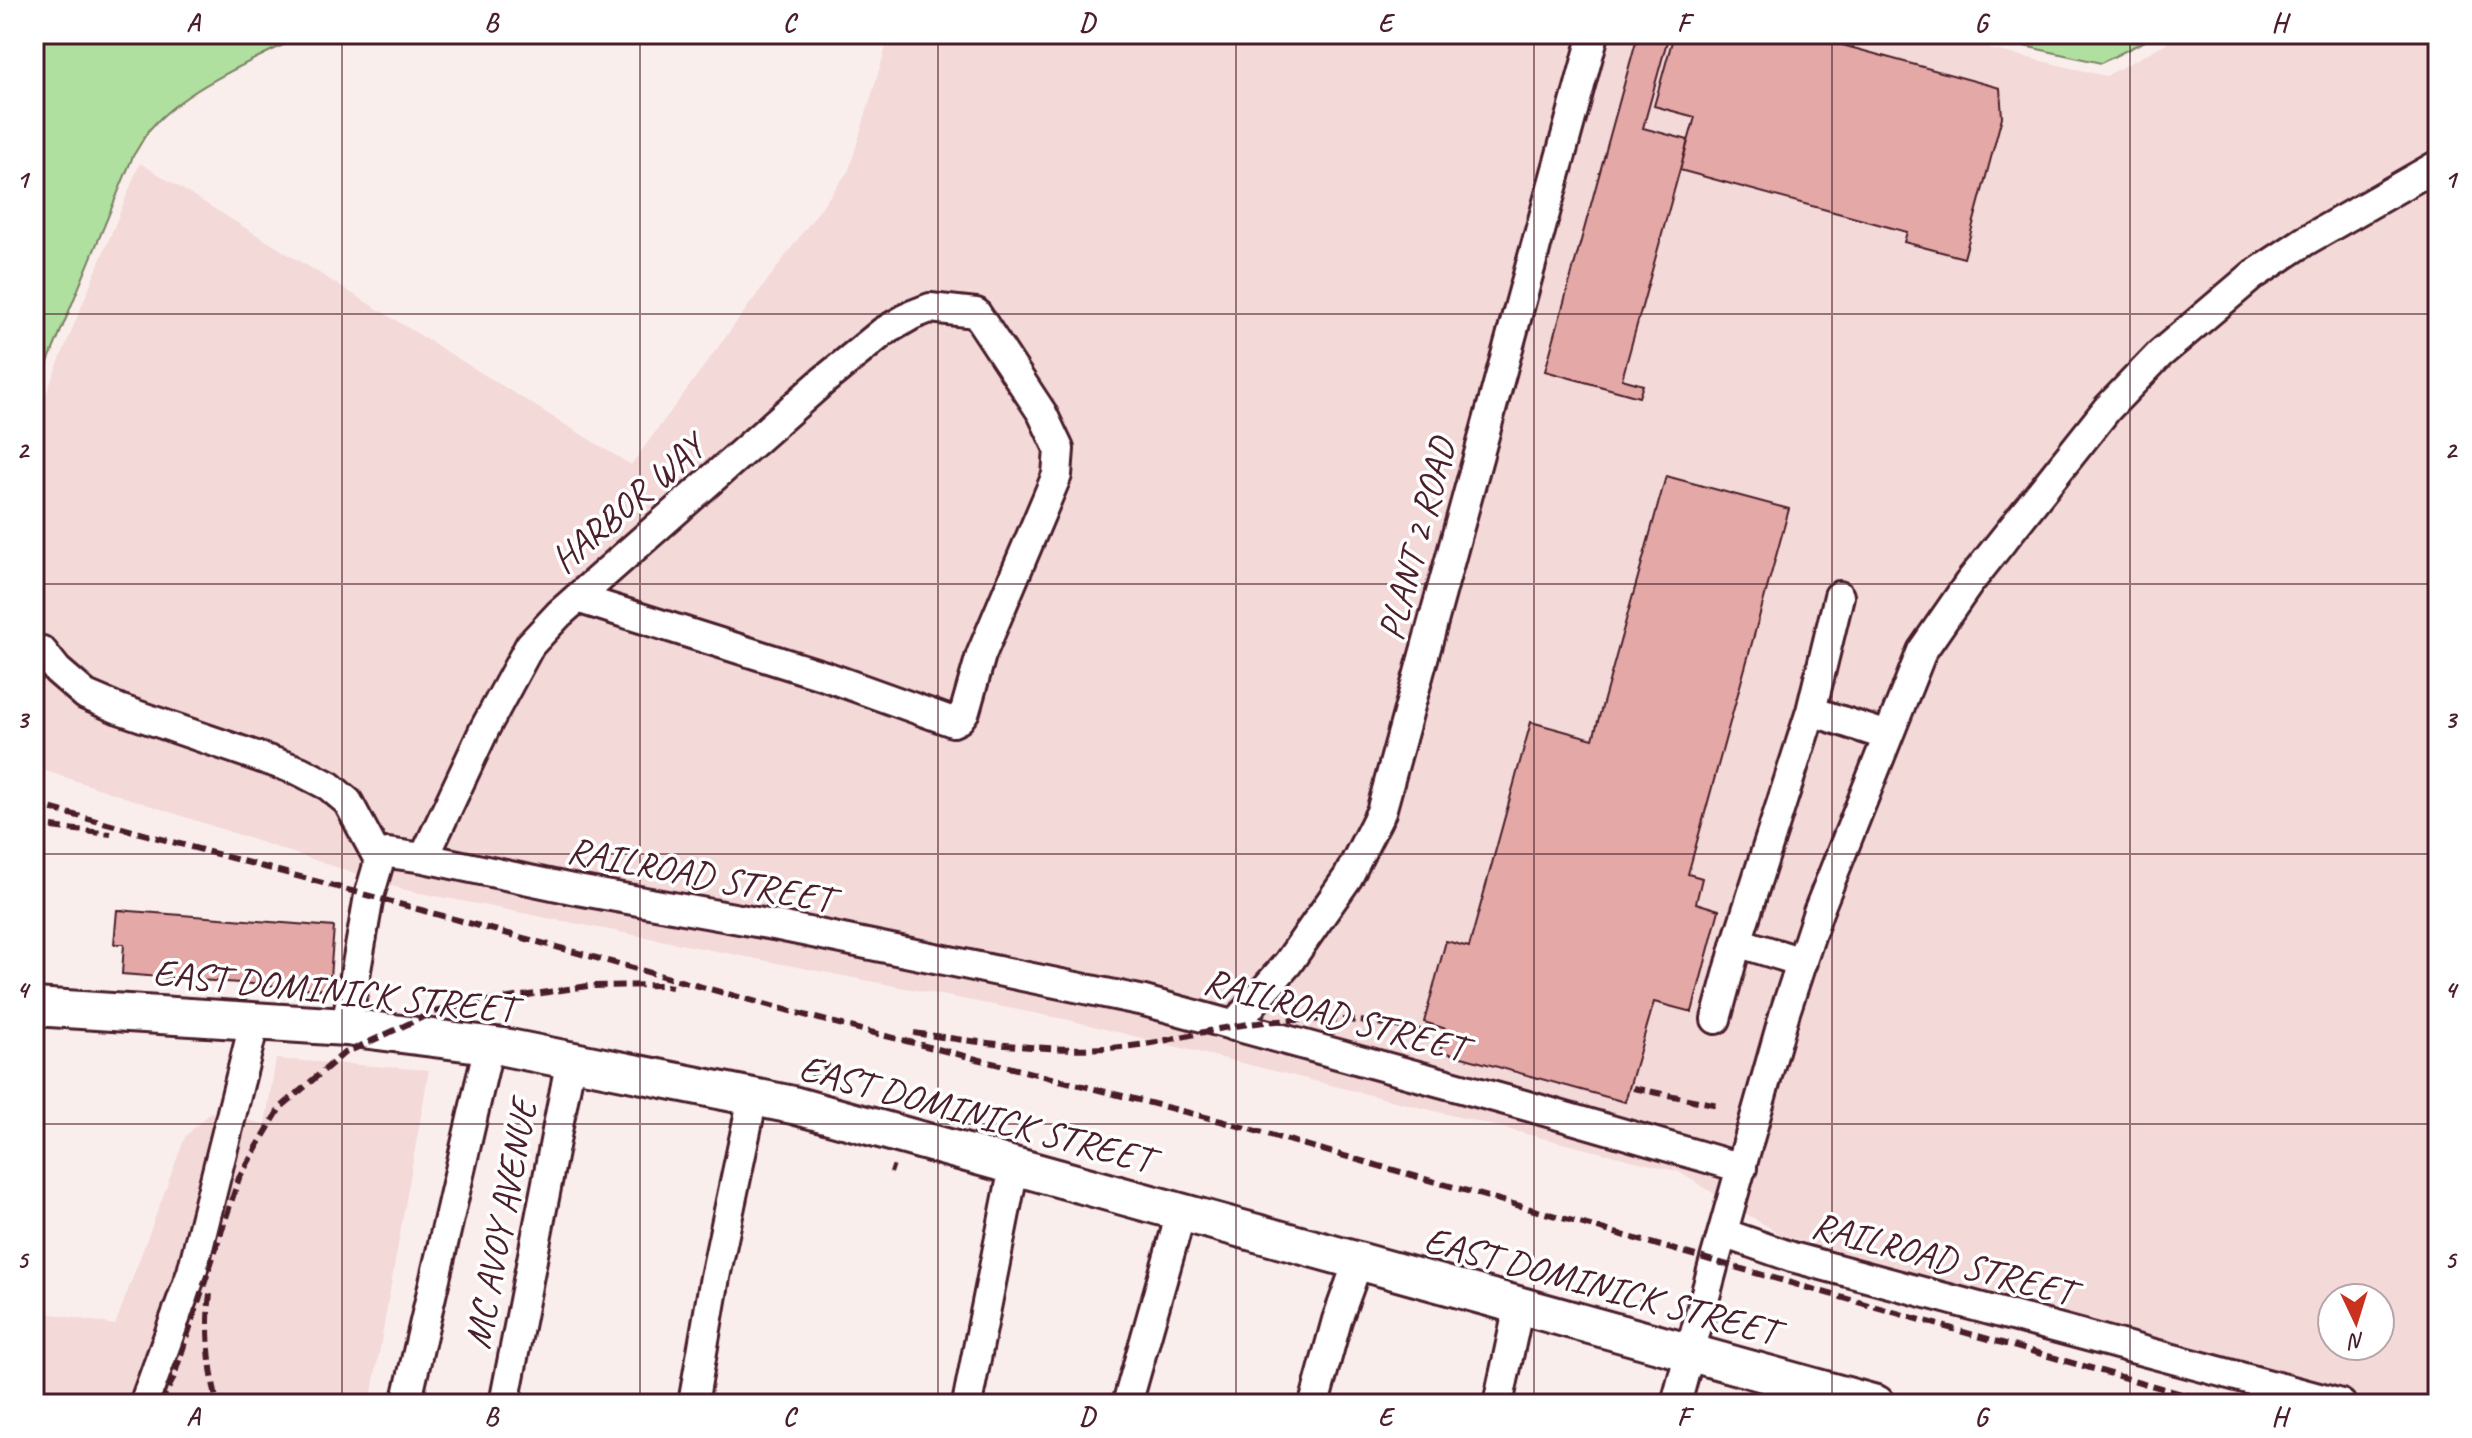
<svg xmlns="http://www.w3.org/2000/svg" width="2472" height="1438" viewBox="0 0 2472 1438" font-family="Caveat,sans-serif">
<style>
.built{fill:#f3d9d8;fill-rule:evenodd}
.green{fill:#b0e09f;stroke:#7d8065;stroke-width:2}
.building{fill:#e4a9a6;stroke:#4a1f2b;stroke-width:2}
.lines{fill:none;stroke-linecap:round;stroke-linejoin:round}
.minor-casing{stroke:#4a1f2b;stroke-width:34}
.major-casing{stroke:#4a1f2b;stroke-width:42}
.path{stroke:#4a1f2b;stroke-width:4;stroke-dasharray:8 6;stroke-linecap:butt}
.minor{stroke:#fff;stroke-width:28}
.major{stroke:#fff;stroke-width:36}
.rail{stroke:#4a1f2b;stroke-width:6;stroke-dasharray:12 6;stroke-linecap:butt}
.grid{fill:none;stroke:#4a1f2b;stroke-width:2;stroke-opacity:0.55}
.labels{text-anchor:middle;stroke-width:7;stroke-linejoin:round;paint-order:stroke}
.street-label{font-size:38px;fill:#4a1f2b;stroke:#fff}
.neatline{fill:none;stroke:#4a1f2b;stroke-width:3}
.grid-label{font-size:26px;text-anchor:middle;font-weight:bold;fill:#4a1f2b}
</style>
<rect width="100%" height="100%" fill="#faeeed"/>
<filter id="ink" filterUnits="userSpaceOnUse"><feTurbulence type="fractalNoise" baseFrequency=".0125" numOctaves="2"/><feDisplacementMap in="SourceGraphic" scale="16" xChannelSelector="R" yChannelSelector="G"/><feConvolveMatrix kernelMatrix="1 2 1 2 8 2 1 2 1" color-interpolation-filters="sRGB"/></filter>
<g filter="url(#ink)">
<path class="built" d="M890,34H1983L1990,49L2106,76L2183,34H2438V1404H2386L1781,1235L1679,1172L1069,1020L405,890L34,767V423L140,163L631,465L849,170ZM2332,1298H2380V1346H2332Z
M276,1059L429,1070L370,1404H34V1323L36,1311L115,1325L185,1137L210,1112L265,1124Z"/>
<path class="green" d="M34,34H305C255,60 188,86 150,129C144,137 139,147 133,156L34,396Z
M1991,34H2159L2101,63L1993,39Z"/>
<path class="building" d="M1638,34H1669L1643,128L1688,140L1622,379L1643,385L1639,397L1545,371Z
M1674,34H1802L2000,88L2002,117L1964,258L1904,242L1907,232L1680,170L1695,117L1654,106Z
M1666,476L1789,509L1688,874L1702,878L1696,903L1719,910L1692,1012L1654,1002L1625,1102L1440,1051L1446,1029L1424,1022L1446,941L1469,947L1531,722L1593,739Z
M117,910L334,927L329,990L122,974L124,944H114Z"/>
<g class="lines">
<defs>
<path id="minor" d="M42,651L57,670L86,695L119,709L300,771L329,786L348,802L379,860
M1811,711L1888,736
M424,858L485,728L530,645L559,614L823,381L883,332L912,315L930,308L976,313L1042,413L1059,449L1057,475L981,655L965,711L959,719L953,722L825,676L577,598
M1737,942L1802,962
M1716,1019L1737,942L1811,711L1839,596
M1233,1026L1288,963L1348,877L1381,812L1594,34
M346,1027L369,896L381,855L388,853L424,858L577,890L779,926L1144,1001L1524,1105L1742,1168
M1723,1233L1792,1257L2341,1404
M144,1404L192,1272L255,1020
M406,1404L489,1045
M504,1404L571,1059
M693,1404L715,1277L753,1097
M967,1404L1014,1167
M1127,1404L1181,1213
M1314,1404L1337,1320L1358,1262
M1498,1404L1519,1306
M1676,1404L1714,1263L1785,1012L1818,912L1922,651L1969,583L2107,409L2160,354L2252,276L2305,241L2438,165"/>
<path id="major" d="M34,1007L346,1027L504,1047L793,1105L1876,1404"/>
</defs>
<use href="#minor" class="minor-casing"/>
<use href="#major" class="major-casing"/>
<path class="path" d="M811,1076L832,1062
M891,1173L895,1161
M1639,1302L1660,1287"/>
<use href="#minor" class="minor"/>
<use href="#major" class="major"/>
<path class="rail" d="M34,804L823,1020L1221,1121L2217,1404
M34,825L111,834
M914,1033C983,1043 1052,1053 1121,1047C1158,1044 1194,1033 1230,1027C1290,1016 1372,1016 1430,1034
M1633,1088L1718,1105
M210,1294C205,1331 210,1368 217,1404
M160,1404L173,1379L239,1178L280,1108L343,1054L434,1012L469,1004L588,986L660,985L672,987"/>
</g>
</g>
<path class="grid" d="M342,34V1404M640,34V1404M938,34V1404M1236,34V1404M1534,34V1404M1832,34V1404M2130,34V1404M34,314H2438M34,584H2438M34,854H2438M34,1124H2438"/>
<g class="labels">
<g class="street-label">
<text transform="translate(627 503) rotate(-41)" y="13">HARBOR WAY</text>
<text transform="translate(1416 539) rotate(-75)" y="13">PLANT 2 ROAD</text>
<text transform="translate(700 874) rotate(11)" y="13">RAILROAD STREET</text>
<text transform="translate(334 990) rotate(6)" y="13">EAST DOMINICK STREET</text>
<text transform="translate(1335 1014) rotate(15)" y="13">RAILROAD STREET</text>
<text transform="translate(976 1113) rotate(15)" y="13">EAST DOMINICK STREET</text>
<text transform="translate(500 1224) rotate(-79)" y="13">MC AVOY AVENUE</text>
<text transform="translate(1943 1258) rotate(15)" y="13">RAILROAD STREET</text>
<text transform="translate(1601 1285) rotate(15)" y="13">EAST DOMINICK STREET</text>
</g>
</g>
<rect width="2472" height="1438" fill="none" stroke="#fff" stroke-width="88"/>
<g transform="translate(2356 1322) rotate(176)"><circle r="38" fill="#ffffff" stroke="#b7a5aa" stroke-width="2"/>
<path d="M0-6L14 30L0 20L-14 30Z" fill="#c8321e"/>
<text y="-12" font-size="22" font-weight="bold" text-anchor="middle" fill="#4a1f2b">N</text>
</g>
<rect x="44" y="44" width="2384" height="1350" class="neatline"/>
<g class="grid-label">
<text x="193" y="31">A</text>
<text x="491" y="31">B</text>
<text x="789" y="31">C</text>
<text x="1087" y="31">D</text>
<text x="1385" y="31">E</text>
<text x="1683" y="31">F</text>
<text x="1981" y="31">G</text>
<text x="2279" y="31">H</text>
<text x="22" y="188">1</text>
<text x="2450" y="188">1</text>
<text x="22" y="458">2</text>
<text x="2450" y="458">2</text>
<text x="22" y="728">3</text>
<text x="2450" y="728">3</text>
<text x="22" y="998">4</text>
<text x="2450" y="998">4</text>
<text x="22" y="1268">5</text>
<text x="2450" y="1268">5</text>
<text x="193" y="1425">A</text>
<text x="491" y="1425">B</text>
<text x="789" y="1425">C</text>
<text x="1087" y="1425">D</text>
<text x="1385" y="1425">E</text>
<text x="1683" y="1425">F</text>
<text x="1981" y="1425">G</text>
<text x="2279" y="1425">H</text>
</g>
</svg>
